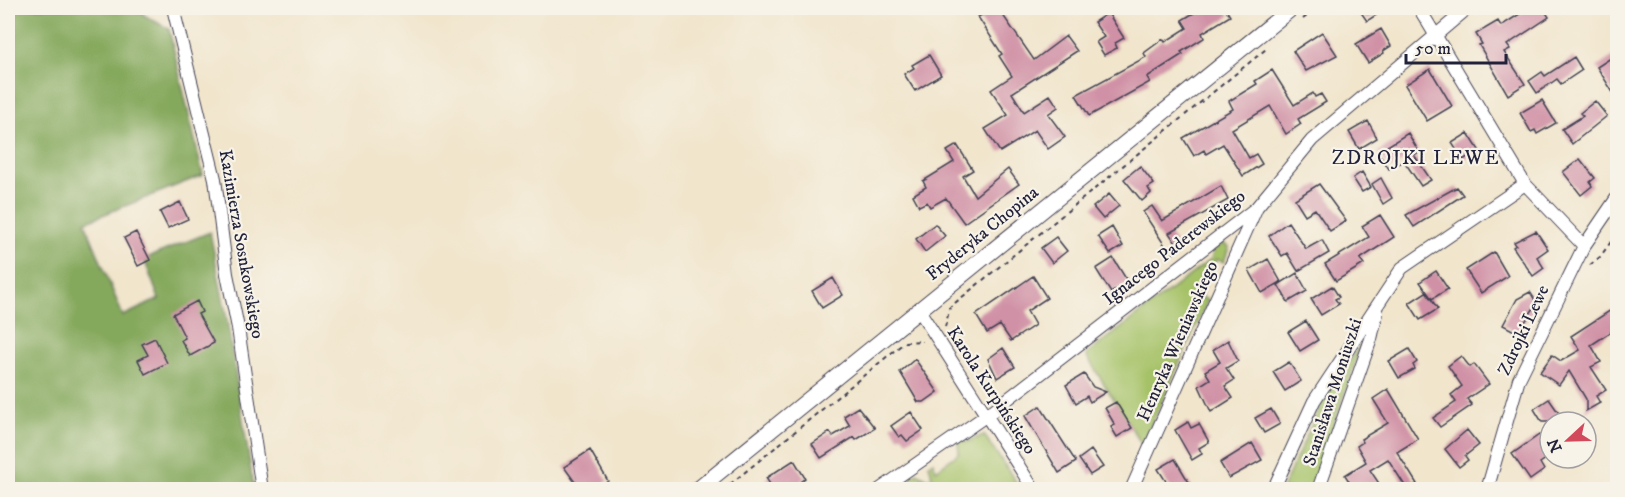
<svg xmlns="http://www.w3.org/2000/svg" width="1625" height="497" viewBox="0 0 1625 497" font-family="'IM FELL DW Pica',serif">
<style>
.green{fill:#a6c268;stroke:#647252;stroke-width:1.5}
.forest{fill:#84a85c;stroke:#53654c;stroke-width:1.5}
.building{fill:#d091a6}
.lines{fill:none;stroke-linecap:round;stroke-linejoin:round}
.service-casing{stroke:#413f51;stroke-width:8}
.minor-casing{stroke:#413f51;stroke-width:14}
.tertiary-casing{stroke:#413f51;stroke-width:17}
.path{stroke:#413f51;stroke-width:2;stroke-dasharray:4.5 4.5;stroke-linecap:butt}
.service{stroke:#fff;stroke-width:6}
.minor{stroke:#fff;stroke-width:12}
.tertiary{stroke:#fff;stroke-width:15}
.labels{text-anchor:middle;stroke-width:4.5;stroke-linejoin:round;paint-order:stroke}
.street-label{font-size:18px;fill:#22223b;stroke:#f7f3e8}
.neighbourhood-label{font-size:20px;letter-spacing:1.5px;fill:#22223b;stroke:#f7f3e8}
</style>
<rect width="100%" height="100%" fill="#f7f3e8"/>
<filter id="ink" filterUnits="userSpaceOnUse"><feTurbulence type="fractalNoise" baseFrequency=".0167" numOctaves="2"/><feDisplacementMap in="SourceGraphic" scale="12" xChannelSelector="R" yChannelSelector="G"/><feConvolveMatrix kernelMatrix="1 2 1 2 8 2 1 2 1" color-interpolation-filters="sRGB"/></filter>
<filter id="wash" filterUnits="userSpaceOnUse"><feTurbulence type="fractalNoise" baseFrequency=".008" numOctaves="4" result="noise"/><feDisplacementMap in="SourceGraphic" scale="24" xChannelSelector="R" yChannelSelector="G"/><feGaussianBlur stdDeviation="1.35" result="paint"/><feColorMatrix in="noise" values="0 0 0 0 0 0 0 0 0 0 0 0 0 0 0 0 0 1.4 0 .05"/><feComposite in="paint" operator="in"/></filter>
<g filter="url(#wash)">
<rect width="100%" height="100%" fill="#f1e5cc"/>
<path class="green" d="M1222,243L1229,247L1224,262L1216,259L1200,297L1208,300L1142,445L1086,355L1211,259L1214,250Z
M1363,340L1311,489H1282L1323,401Z
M984,435L1021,489H912L914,488L903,482L917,473L928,479L932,476L929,464L933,461L936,470L959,453L958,443L961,440L967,442Z"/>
<path class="forest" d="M8,8H142L144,15L169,29L203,175L85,222L123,316L159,299L144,259L210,232L226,314L254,489H8Z"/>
<g id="blocks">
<path class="building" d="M994,8H998L1034,60L1066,36L1077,51L1012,93L1024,112L1050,95L1058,107L1048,114L1065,137L1048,149L1035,130L1000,152L985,129L1008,115L991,90L1012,76L999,56L1002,54L978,17Z
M1202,8H1225L1230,16L1202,33L1204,38L1181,52L1183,54L1147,77L1150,82L1089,116L1076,95L1146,57L1144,53L1163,39L1165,42L1187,28L1182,20Z
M1358,8H1387L1367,21Z
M1529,8H1543L1549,17L1507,45L1510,49L1504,52L1525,84L1508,95L1479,45L1482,44L1476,34L1498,21L1501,26Z
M1108,13L1124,38L1115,43L1117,48L1104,55L1096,42L1104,37L1094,22Z
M1381,29L1391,46L1383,51L1384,53L1368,63L1356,44Z
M1322,32L1337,55L1306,71L1293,51Z
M1617,54V99L1597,67Z
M929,55L941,75L915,91L904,74L914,68L912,65Z
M1574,57L1582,70L1561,84L1557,79L1537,93L1529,81L1542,72L1545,76Z
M1430,69L1452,106L1427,121L1405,85Z
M1272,70L1294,105L1313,93L1315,97L1321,94L1326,102L1298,119L1301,124L1286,134L1270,106L1232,129L1249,158L1256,154L1262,164L1243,176L1223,144L1206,154L1204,150L1194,156L1183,138L1233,109L1229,101L1257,84L1255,81Z
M1542,100L1556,123L1537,134L1535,130L1531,132L1520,113Z
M1595,101L1607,116L1572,144L1562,129L1583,116L1580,113Z
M1368,121L1377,138L1359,149L1349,132Z
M1408,133L1419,152L1414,155L1431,180L1421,186L1404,161L1389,169L1378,152Z
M1468,133L1479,150L1463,160L1452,143Z
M957,145L973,170L963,176L975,196L1008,169L1019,184L964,223L946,198L930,207L927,202L919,206L913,195L926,187L923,181L954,162L947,151Z
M1580,159L1595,178L1590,182L1592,186L1581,195L1563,172Z
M1140,166L1154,184L1148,188L1151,193L1142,201L1124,179Z
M1362,172L1371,187L1362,192L1353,178Z
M1381,178L1392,198L1383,204L1372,184Z
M1319,184L1346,221L1330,231L1315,209L1305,215L1295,199Z
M1221,186L1228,200L1169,233L1180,249L1171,255L1143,212L1152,206L1162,221Z
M1457,187L1463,195L1414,227L1406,215Z
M1109,194L1119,206L1103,219L1093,207Z
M180,202L188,219L168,228L160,212Z
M1380,215L1394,237L1360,259L1364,264L1336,281L1325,264L1369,237L1362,226Z
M1288,222L1306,249L1322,240L1329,253L1298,271L1287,253L1282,256L1269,236Z
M935,224L945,236L925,252L916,239Z
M1112,227L1123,246L1110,254L1098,236Z
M1536,231L1548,249L1537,257L1544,268L1533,276L1513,247L1516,245L1514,242Z
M136,232L150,260L138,266L124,238Z
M1056,237L1067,251L1052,263L1041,248Z
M1494,252L1508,276L1481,293L1466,270Z
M1113,258L1128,282L1111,293L1096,269Z
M1268,259L1281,282L1262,293L1249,270Z
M1436,271L1448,289L1432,299L1420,282Z
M1297,273L1307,291L1288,302L1278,285Z
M1033,276L1047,298L1027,311L1035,325L1011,341L1000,325L987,333L976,315Z
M833,278L843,295L822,308L812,291Z
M1332,286L1339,297L1335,299L1339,304L1321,315L1311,299Z
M1426,292L1438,309L1420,320L1409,303Z
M1530,292L1537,303L1518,333L1503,325L1517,299Z
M197,301L202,312L198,314L214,343L190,356L181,340L185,338L173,314Z
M1611,310L1617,321V328L1591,345L1601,362L1591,367L1606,390L1596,396L1600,403L1586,411V399L1569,371L1559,385L1540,372L1552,355L1561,361L1580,350L1571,336Z
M1306,321L1318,340L1300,351L1288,332Z
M155,338L167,363L145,374L138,360L148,355L142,344Z
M1228,340L1238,361L1226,368L1234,380L1225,386L1233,398L1211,412L1199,386L1210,379L1205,371L1220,362L1213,350Z
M1003,348L1015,367L997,378L988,359Z
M1409,349L1417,362L1413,365L1415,369L1399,378L1389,361Z
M1461,356L1470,367L1474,364L1489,384L1467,399L1472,405L1440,427L1433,418L1456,402L1451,395L1462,386L1448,366Z
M915,359L938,392L924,402H918L900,372Z
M1289,362L1301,381L1285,391L1273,372Z
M1084,374L1093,387L1106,392L1090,402L1087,396L1076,403L1066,385Z
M1388,389L1418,439L1397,452L1417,484L1407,489L1388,459L1370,470L1380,485L1372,489H1354L1345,475L1366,462L1357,446L1363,442L1361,439L1388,423L1373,399Z
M1549,399L1565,422H1542L1534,409Z
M1116,402L1132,428L1117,437L1111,427L1115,425L1105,408Z
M1040,406L1076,462L1059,473L1025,416Z
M858,407L875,428L856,440L854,437L821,458L812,444L830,432L833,436L850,426L844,416Z
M1271,409L1280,424L1264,433L1255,418Z
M911,412L923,430L907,441L902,435L899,437L891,426Z
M1188,422L1191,428L1199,424L1209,442L1199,448L1202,454L1192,460L1175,430Z
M1467,430L1479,445L1465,456L1468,460L1459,467L1445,449Z
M1539,435L1550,450V456L1540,463L1544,470L1530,480L1512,454Z
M1252,443L1262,460L1229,478L1220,463Z
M590,450L608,481L602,485L605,489H580L564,467Z
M1091,450L1103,467L1090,475L1079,459Z
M1175,459L1193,489H1171L1158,469Z
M794,460L805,478L791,489H773L766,478Z"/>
</g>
</g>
<g filter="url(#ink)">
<use href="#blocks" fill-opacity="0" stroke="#413f51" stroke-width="1.5"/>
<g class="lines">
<defs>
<path id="service" d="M389,489V490"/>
<path id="minor" d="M173,8L215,179L227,274L238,328L262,490
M1419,8L1525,184L1584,246
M919,310L1034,490
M879,490L987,415L1256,208L1312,140L1468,8
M1131,490L1256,209
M1273,490L1314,401L1402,268L1525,184
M1318,490L1371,339L1377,313
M1487,490L1519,379L1584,246L1618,196"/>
<path id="tertiary" d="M697,490L1292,8"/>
</defs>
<use href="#service" class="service-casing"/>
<use href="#minor" class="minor-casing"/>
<use href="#tertiary" class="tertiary-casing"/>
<path class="path" d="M1303,19L1317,8
M1590,265L1600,257L1618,232
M945,327L950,307L1266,49
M679,490L684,485
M723,490L905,342L923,341"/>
<use href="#service" class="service"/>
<use href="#minor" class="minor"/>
<use href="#tertiary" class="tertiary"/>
</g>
</g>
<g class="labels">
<g class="street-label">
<text transform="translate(982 233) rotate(-39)" y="6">Fryderyka Chopina</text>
<text transform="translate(242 244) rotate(80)" y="6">Kazimierza Sosnkowskiego</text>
<text transform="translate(1174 247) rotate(-38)" y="6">Ignacego Paderewskiego</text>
<text transform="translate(1523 330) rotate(-65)" y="6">Zdrojki Lewe</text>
<text transform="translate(1177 341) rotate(-66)" y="6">Henryka Wieniawskiego</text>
<text transform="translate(992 390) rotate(57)" y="6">Karola Kurpińskiego</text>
<text transform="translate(1332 392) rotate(-72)" y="6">Stanisława Moniuszki</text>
</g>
<g class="neighbourhood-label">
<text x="1416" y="164">ZDROJKI LEWE</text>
</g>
</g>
<rect width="1625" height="497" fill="none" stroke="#f7f3e8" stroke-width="30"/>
<g transform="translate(1568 440) rotate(248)"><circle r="28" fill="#f7f3e8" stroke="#a29fa3" stroke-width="1.5"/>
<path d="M0-4.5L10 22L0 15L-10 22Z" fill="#d1495b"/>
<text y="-9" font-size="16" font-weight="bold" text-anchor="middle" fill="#22223b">N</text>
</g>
<path d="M1406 54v9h100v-9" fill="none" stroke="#22223b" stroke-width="3"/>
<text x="1415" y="54" font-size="18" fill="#22223b" stroke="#f7f3e8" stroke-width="4.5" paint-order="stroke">50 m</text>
</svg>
